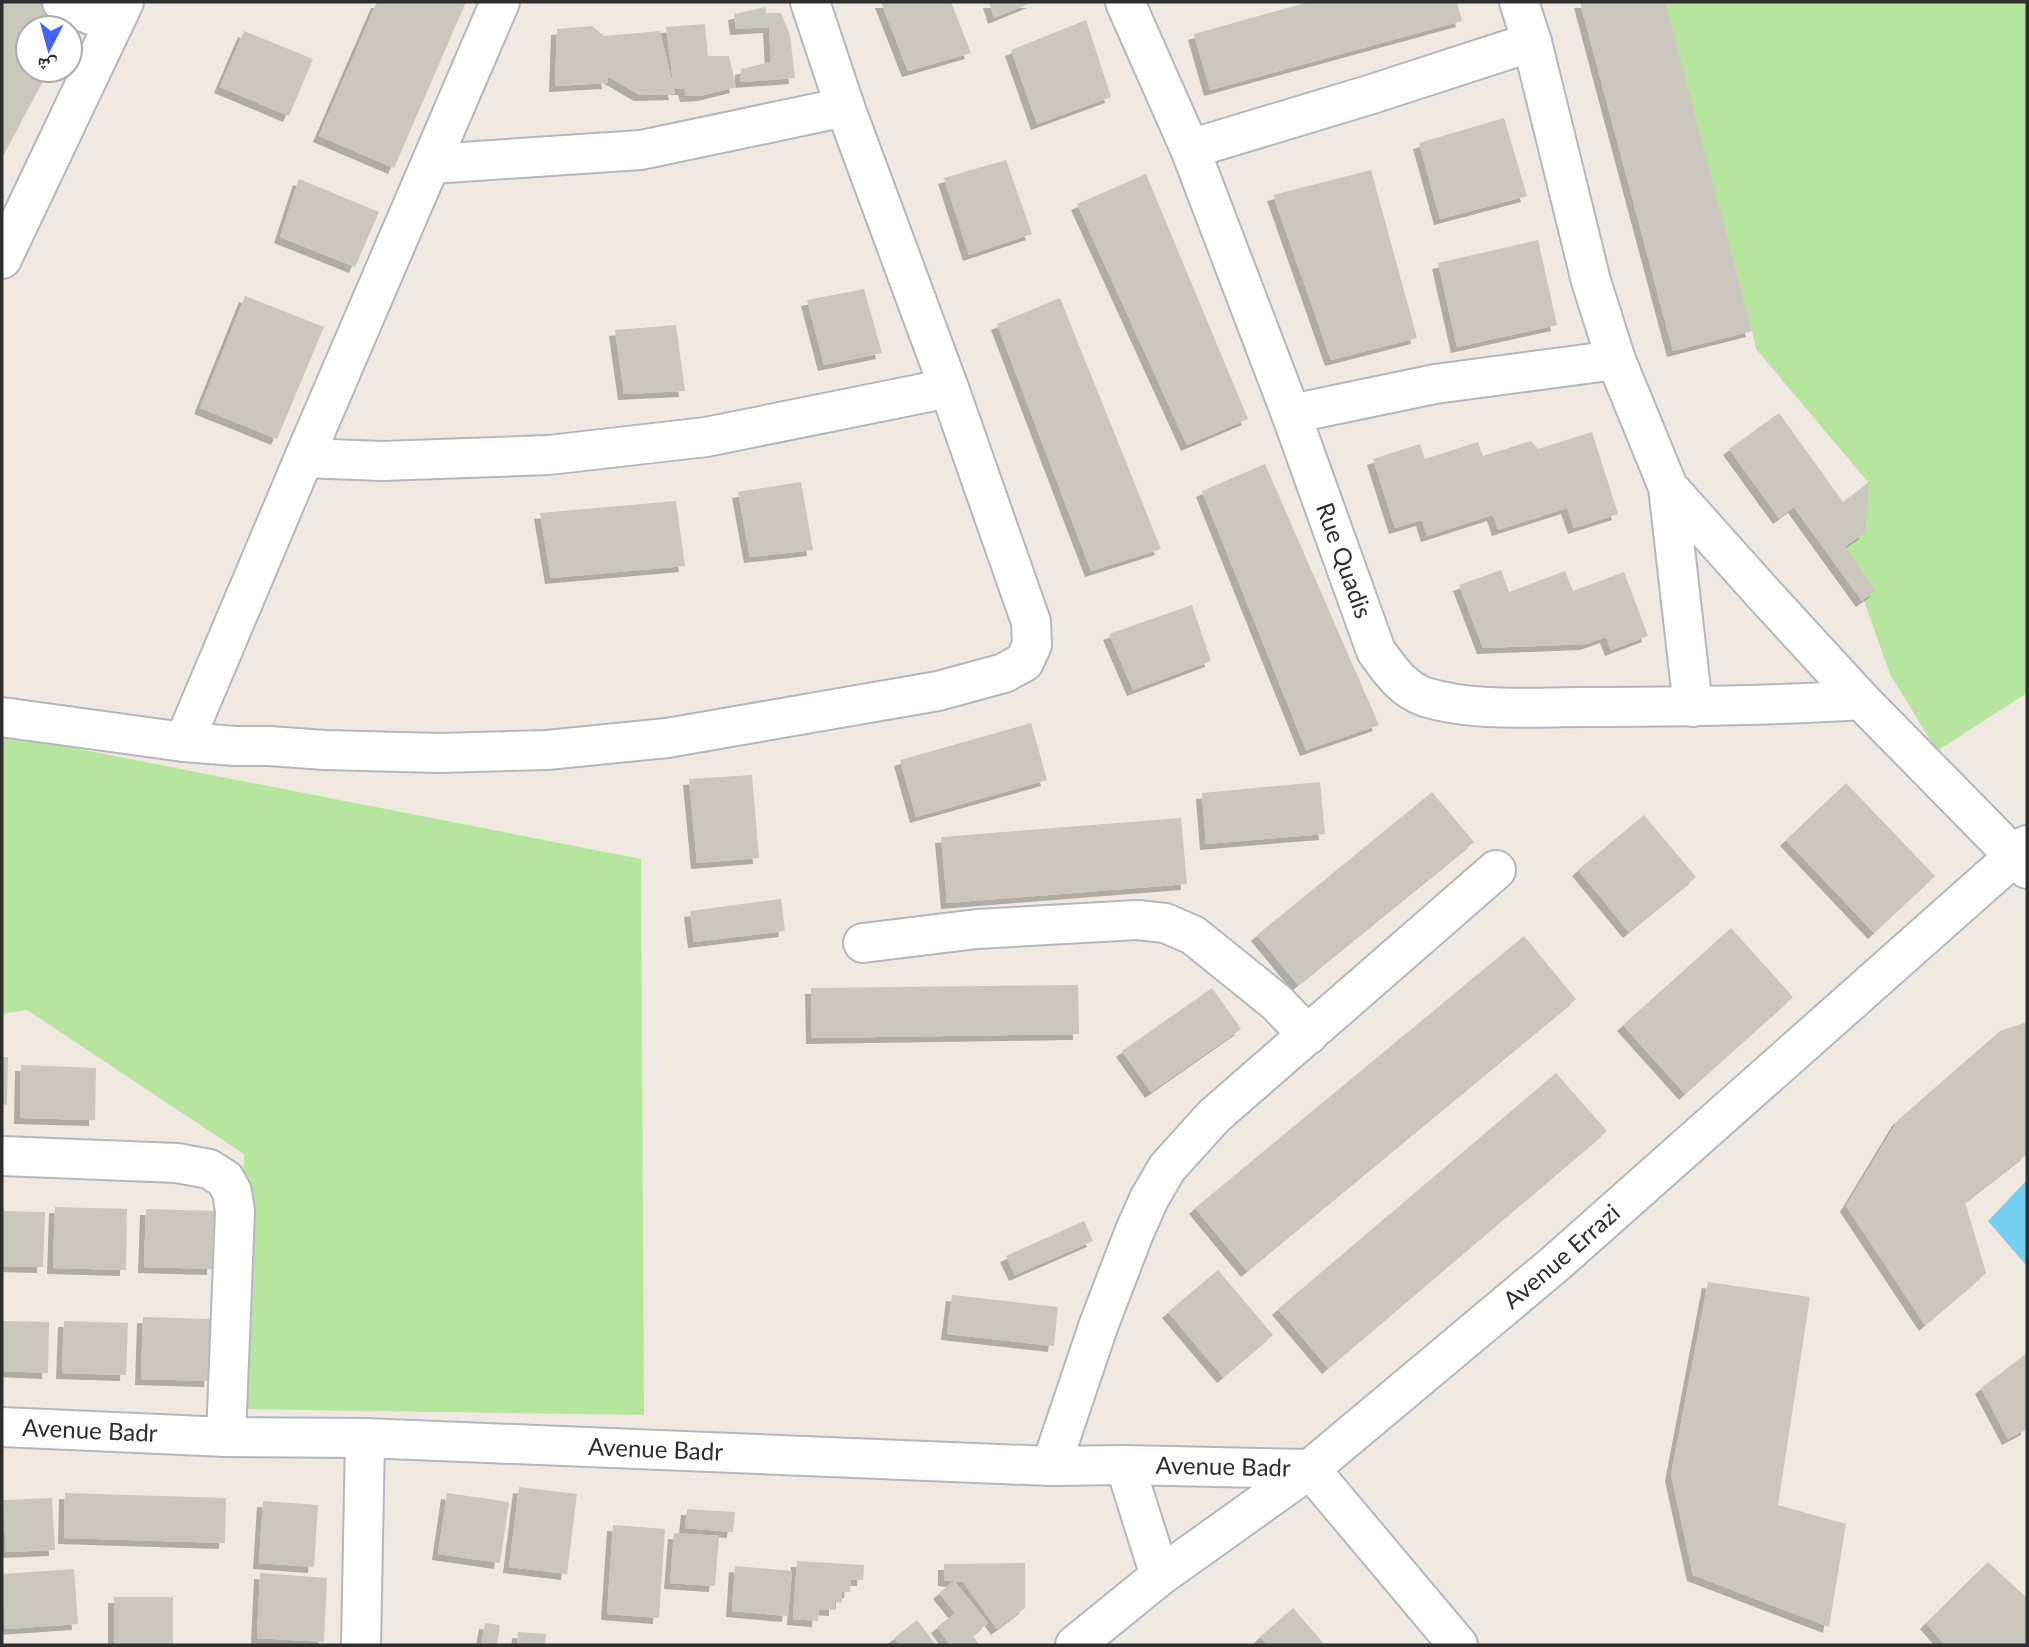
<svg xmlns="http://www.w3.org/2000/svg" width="2029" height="1647" viewBox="0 0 2029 1647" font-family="Lato,'Noto Naskh Arabic',sans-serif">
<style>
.green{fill:#b6e59e}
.water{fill:#75cff0}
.building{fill:#cbc7bf;filter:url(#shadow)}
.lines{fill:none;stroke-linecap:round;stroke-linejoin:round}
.minor-casing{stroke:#b4b7c1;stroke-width:42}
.minor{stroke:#fff;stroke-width:38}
.labels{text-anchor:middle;stroke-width:5;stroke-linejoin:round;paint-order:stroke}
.street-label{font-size:24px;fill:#2e2e2e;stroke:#fff}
</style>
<defs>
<filter id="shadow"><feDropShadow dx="-6" dy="6" stdDeviation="0" flood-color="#0004"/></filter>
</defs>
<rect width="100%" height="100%" fill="#efe9e1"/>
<path class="green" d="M1663,2H2027V693L1937,751L1890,674L1845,547L1868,482L1756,349L1752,331Z
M2,734L641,859L644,1415L241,1409L244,1154L27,1010L2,1014Z"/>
<path class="water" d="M2027,1180V1266L1988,1221Z"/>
<path class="building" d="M2,2H38L78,17L72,28H28V70H49L2,158Z
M377,2H466L394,168L319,136Z
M881,2H951L971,53L908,71Z
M989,2H1033L994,18Z
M1309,2H1457L1462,21L1210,90L1194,34Z
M1580,2H1665L1752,331L1673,351Z
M766,7V13H781L790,35L795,78L740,82L741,69L771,62L769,27L736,29L734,14Z
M1086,20L1111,97L1037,124L1011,50Z
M705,24L708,56H729L736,87L704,95L686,96L684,89H674L666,27Z
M592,26L604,36L660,31L675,94L640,95L607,76L608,83L555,86L557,29Z
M244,31L313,59L289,116L220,87Z
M1504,118L1527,196L1440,219L1419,143Z
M1006,160L1032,234L969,255L944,178Z
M1371,170L1417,338L1331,360L1273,195Z
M1146,174L1248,419L1187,445L1077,204Z
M299,179L379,212L355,267L280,237Z
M1538,240L1557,325L1457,347L1438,263Z
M864,289L882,353L824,365L807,300Z
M245,296L324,327L277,439L200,408Z
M1060,298L1161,549L1091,571L997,324Z
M676,325L685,391L624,394L615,330Z
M1779,413L1843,502L1869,482L1865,533L1845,547L1876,591L1862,601L1794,507L1779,518L1729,449Z
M1592,432L1618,514L1574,528L1567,508L1498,530L1493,515L1427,536L1422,520L1395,528L1373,459L1420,444L1425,459L1478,442L1483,456L1531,441L1538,449Z
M1265,464L1379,725L1306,750L1202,491Z
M801,482L813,550L750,557L738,492Z
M676,501L685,566L551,578L540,513Z
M1501,570L1509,592L1565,571L1573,591L1624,572L1648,636L1611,650L1606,637L1586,644L1483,648L1459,585Z
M1192,605L1211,661L1133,690L1109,634Z
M1031,723L1047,780L916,817L900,760Z
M752,775L759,858L697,863L689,779Z
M1320,782L1325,834L1206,844L1202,793Z
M1846,783L1935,876L1874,933L1786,840Z
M1432,792L1474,842L1298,985L1257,935Z
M1644,815L1696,877L1629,932L1578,870Z
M1181,818L1187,884L947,903L941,837Z
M781,899L785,931L694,942L690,911Z
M1731,928L1793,997L1685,1094L1623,1025Z
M1524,936L1576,999L1247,1271L1195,1208Z
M1078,985L1079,1034L812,1038L811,988Z
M1212,988L1241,1029L1151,1092L1122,1051Z
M2027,1022V1154L1965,1202L1986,1273L1925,1325L1846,1206L1898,1120L2000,1031Z
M2,1057H8L7,1105L2,1104Z
M21,1065L96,1068L95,1120L20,1118Z
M1556,1073L1607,1131L1328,1368L1278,1309Z
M55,1207L127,1209L126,1270L53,1268Z
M146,1209L214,1211L213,1269L144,1267Z
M2,1211L45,1212L43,1267L2,1266Z
M1084,1221L1093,1241L1015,1275L1006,1256Z
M1218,1270L1273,1335L1223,1377L1168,1312Z
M1708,1282L1810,1297L1778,1505L1846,1524L1829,1627L1693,1575L1671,1475Z
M952,1295L1058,1307L1054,1346L947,1334Z
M143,1317L212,1319L210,1381L141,1379Z
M2,1321L49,1322L48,1373L2,1371Z
M64,1321L128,1323L126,1375L62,1373Z
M2027,1353V1429L2008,1439L1981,1388Z
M519,1487L577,1494L567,1574L509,1567Z
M65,1493L226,1498L225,1543L64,1538Z
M447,1493L509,1502L500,1563L438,1554Z
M52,1498L55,1550L6,1552L3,1500Z
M263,1501L318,1505L314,1567L259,1563Z
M687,1509L735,1512L733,1532L685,1528Z
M613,1525L665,1529L659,1618L607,1614Z
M674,1533L719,1536L715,1586L670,1583Z
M797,1561L864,1565L863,1580H851L850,1592H842V1603L835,1602V1610L819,1609L818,1621L793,1619Z
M1988,1562L2027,1598V1645H1945L1926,1623Z
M1025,1563V1608L997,1629L963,1582L944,1580V1564Z
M735,1566L792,1571L788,1616L732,1611Z
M74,1569L78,1624L5,1629L2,1574Z
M260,1573L327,1578L324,1642L257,1638Z
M954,1581L988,1623L973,1635L979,1645H950L937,1627L955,1613L939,1593Z
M114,1597H173V1645H114Z
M1293,1608L1325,1645H1268L1260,1637Z
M917,1620L936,1645H900L894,1638Z
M485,1623L500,1625L497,1645H481Z
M518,1632L546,1634L545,1645H517Z"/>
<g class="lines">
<defs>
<g id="minor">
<path d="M62,2L113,25"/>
<path id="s1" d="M1125,2L1190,149L1291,414L1376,651C1390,670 1402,689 1425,697C1473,712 1534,707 1584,707C1677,707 1769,706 1861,700"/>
<path d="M1519,2L1532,42L1591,281L1616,360L1668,487L1693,707"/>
<path d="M1190,149L1372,94L1532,42"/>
<path d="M432,164L641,150L845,107"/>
<path d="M2,259L124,2"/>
<path d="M1291,414L1435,384L1616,360"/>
<path d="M304,458L382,461L549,455L706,437L949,388"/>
<path d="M1668,487L1761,591L1861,700L2027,869"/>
<path d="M2,717L184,742L235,746H269L325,750L440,753L547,750L667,738L938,691L1004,673L1024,662L1032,645L1031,622L949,388L845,107L810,2"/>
<path d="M184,742L304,458L500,2"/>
<path d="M863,943L977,929L1137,920L1165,923L1193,935L1276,1002L1308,1035"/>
<path d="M2,1156L177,1163L209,1169L225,1179L232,1192L235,1211L226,1437"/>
<path id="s2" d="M2,1427L226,1437L365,1438L1051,1466L1125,1465L1310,1469L1458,1645"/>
<path d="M1125,1465L1160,1576"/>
<path d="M1051,1466L1099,1324L1134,1233L1149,1199L1167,1168L1214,1116L1496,870"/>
<path d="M361,1645L365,1438"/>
<path id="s3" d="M1075,1645L1160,1576L1310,1469L1556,1263L2027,845"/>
</g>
</defs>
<use href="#minor" class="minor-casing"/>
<use href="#minor" class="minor"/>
</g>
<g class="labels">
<g class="street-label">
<text dy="8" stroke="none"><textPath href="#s1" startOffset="600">Rue Quadis</textPath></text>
<text dy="8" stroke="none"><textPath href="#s3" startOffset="623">Avenue Errazi</textPath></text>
<text dy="8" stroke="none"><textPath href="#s2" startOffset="88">Avenue Badr</textPath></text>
<text dy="8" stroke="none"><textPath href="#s2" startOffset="654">Avenue Badr</textPath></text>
<text dy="8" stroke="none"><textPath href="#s2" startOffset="1222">Avenue Badr</textPath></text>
</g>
</g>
<rect width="2029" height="1647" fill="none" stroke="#2e2e2e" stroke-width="7"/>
<g transform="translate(49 49) rotate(186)"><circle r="33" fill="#ffffff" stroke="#ababab" stroke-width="2"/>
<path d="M0-5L12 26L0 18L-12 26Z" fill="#4264fb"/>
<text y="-10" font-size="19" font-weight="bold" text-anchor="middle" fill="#2e2e2e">ش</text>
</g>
</svg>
